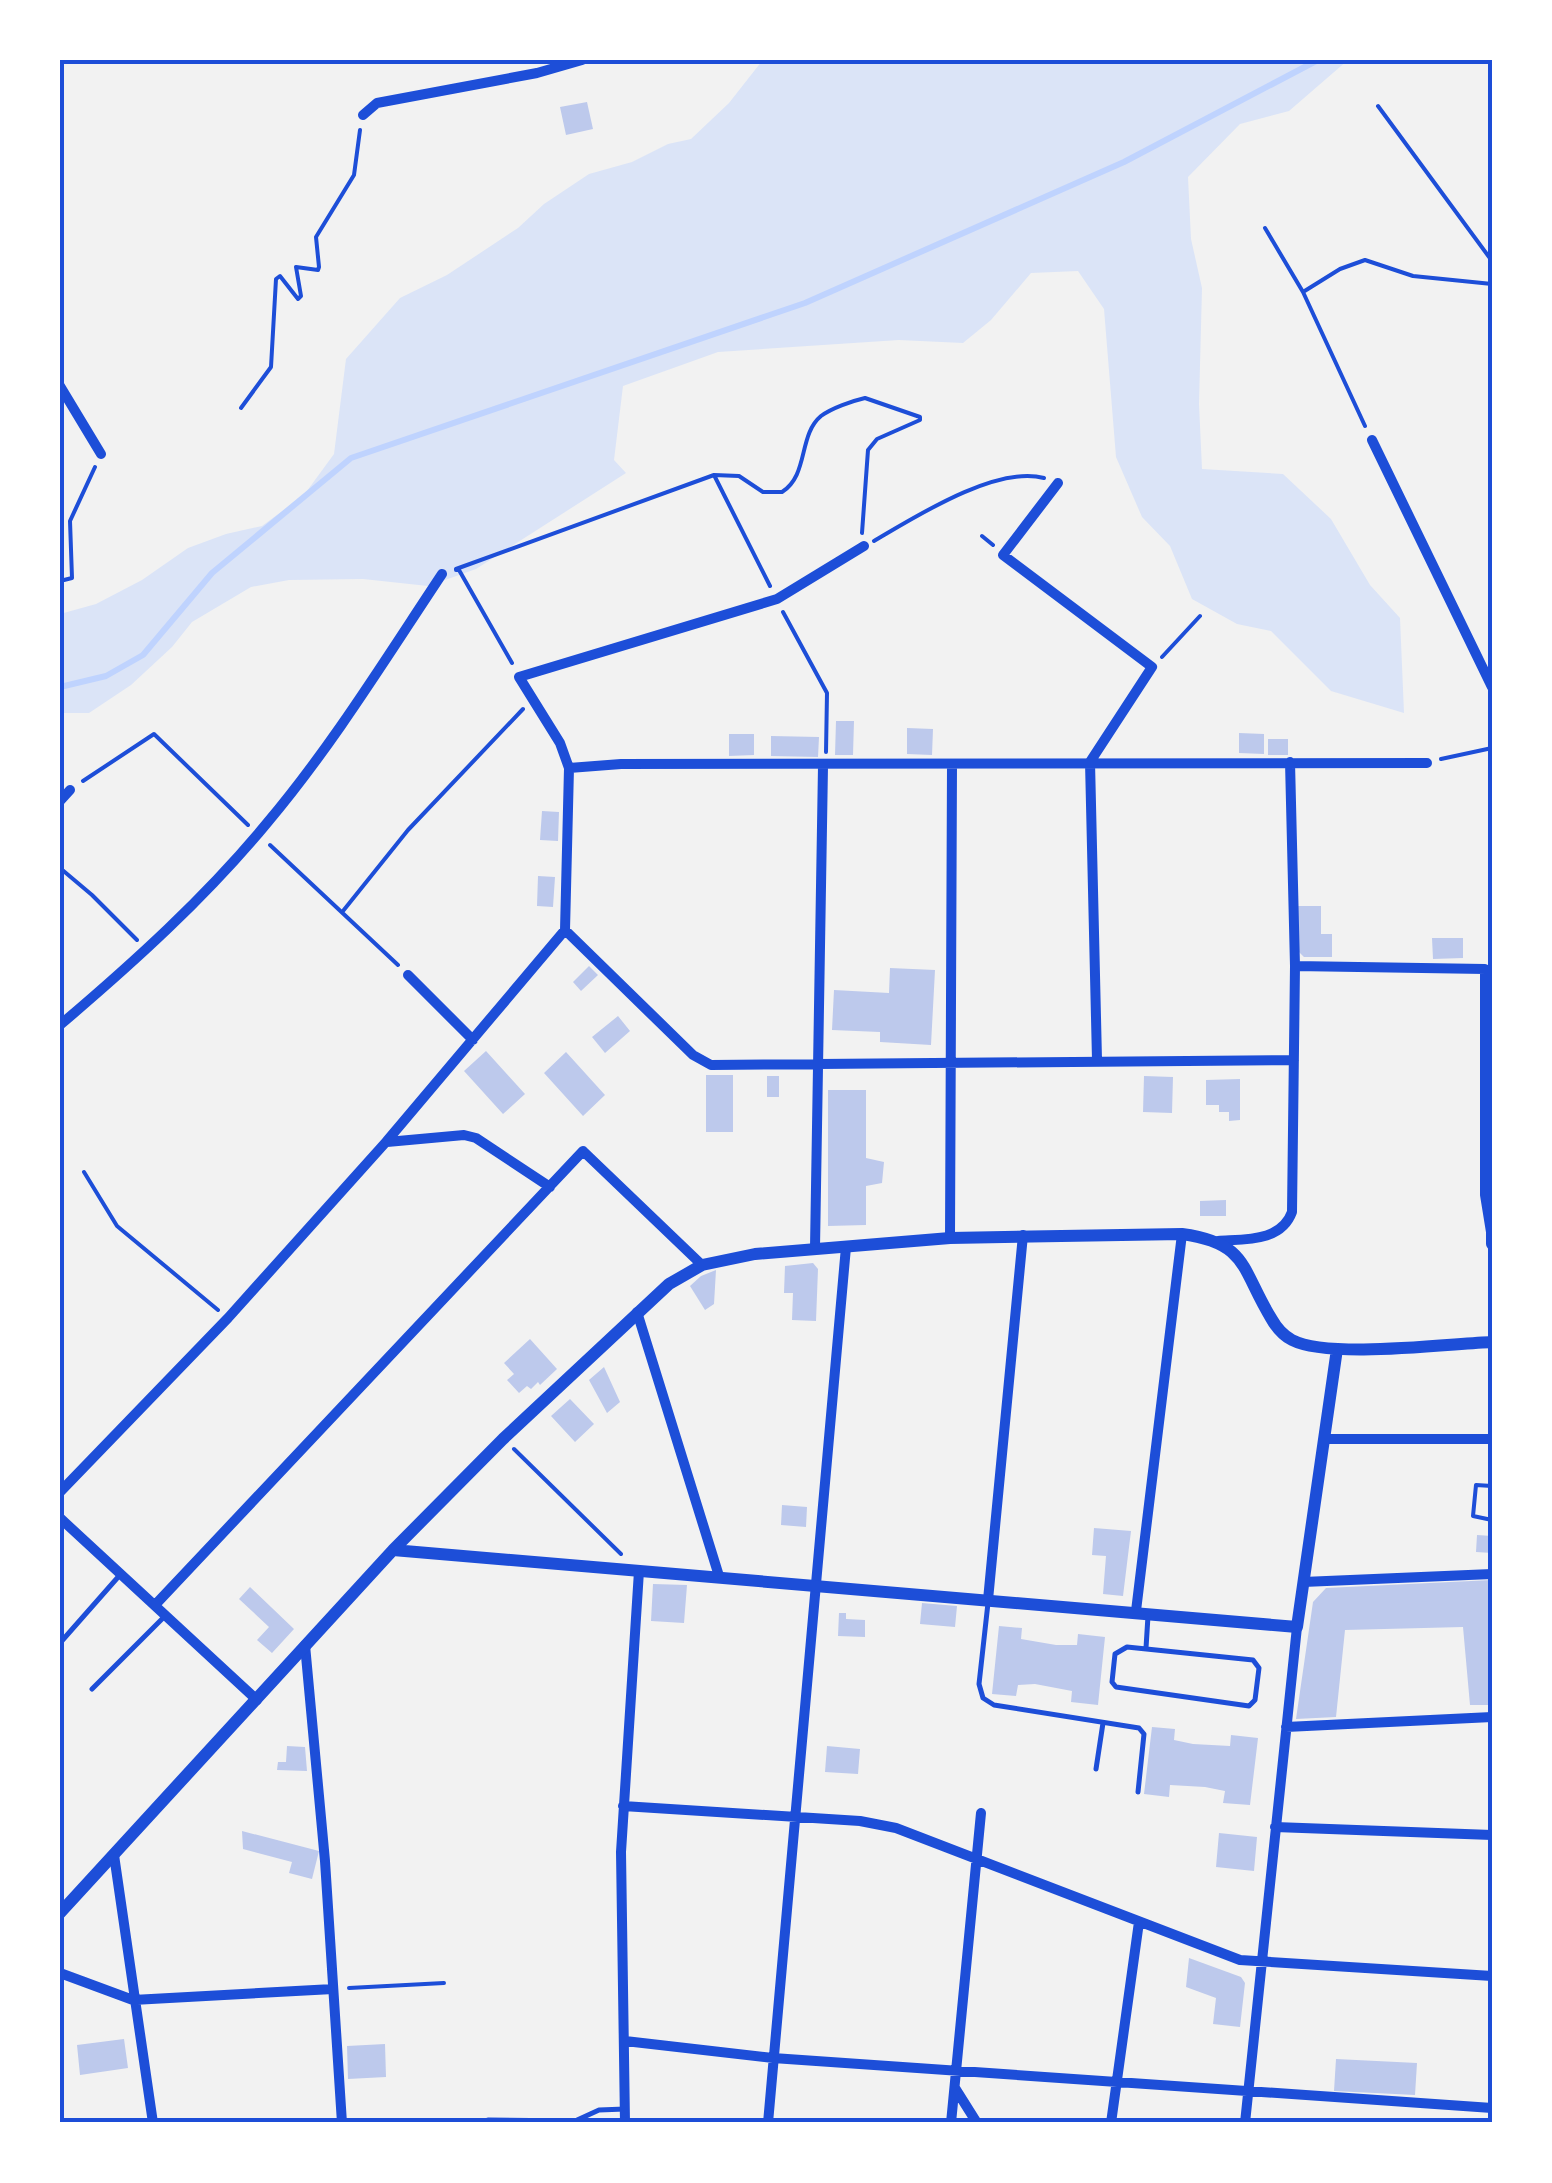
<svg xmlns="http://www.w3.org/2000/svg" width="1552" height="2183" viewBox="0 0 1552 2183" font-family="Inter,sans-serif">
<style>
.green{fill:#dbe4f7}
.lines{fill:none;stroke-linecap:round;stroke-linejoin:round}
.stream{stroke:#bfd3fe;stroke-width:6}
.building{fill:#bdc9ec}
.path{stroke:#1d4ed8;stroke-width:4}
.service{stroke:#1d4ed8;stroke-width:5}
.minor{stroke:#1d4ed8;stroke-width:10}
.tertiary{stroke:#1d4ed8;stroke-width:12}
.neatline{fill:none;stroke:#1d4ed8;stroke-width:4}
</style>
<rect width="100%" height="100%" fill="#f2f2f2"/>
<path class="green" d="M1348,60L1289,111L1240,124L1188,177L1191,239L1202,288L1199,404L1202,469L1283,474L1331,519L1370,585L1400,618L1404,713L1331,691L1271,631L1237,624L1192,599L1170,546L1142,517L1116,457L1104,309L1078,271L1031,273L991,320L963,343L899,340L718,352L623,386L614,460L626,473L476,569L428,586L363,579L289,580L251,587L192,622L172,647L131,685L89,713H60V614L96,604L142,580L188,548L226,534L262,526L304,495L334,454L346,359L400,298L447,275L518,228L544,204L589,174L632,162L668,144L691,139L729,103L762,61Z"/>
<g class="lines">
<path class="stream" d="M60,687L106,676L143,655L212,573L351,458L805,303L1124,162L1318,60"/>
</g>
<path class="building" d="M587,102L593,129L566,135L560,107Z
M836,721H854L853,755H835Z
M907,728L933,729L932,755L907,754Z
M1239,733L1264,734V754L1239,753Z
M729,734H754V755L729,756Z
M771,736L819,737L818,757L771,756Z
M1268,739H1288V755H1268Z
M542,811L559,812L558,841L540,840Z
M538,876L555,877L553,907L537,906Z
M1298,906H1321V934H1332V957H1304L1298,951Z
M1432,938H1463V958L1433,959Z
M589,966L598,975L581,991L573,982Z
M890,968L935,970L931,1045L880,1042V1032L832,1030L834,990L889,993Z
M618,1016L630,1031L605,1053L592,1037Z
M486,1051L525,1094L503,1114L464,1071Z
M566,1052L605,1095L583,1116L544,1073Z
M706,1075H733V1132H706Z
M767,1076H779V1097H767Z
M1144,1076L1173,1077L1172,1113L1143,1112Z
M1240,1079V1120L1229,1121V1112H1219V1105H1206V1080Z
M828,1090H866V1158L884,1162L882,1183L866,1186V1225L828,1226Z
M1226,1200V1216H1200V1201Z
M813,1263L818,1269L816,1321L792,1320L793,1293H784L785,1266Z
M716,1270L714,1304L705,1310L690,1286L701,1276Z
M530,1339L557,1369L540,1385L538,1382L531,1389L527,1386L519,1393L507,1380L514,1374L504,1363Z
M604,1367L620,1402L607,1413L589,1380Z
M570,1399L594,1424L575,1442L551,1416Z
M782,1505L807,1507L806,1527L781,1525Z
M1094,1528L1131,1531L1123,1596L1103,1594L1106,1556L1092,1555Z
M1477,1535L1492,1536V1553L1476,1552Z
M1492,1580V1705H1470L1463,1627L1345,1630L1336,1717L1296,1719L1313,1602L1326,1588Z
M653,1584L687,1585L684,1623L651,1621Z
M250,1587L294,1629L272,1653L257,1640L269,1627L239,1599Z
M922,1603L957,1606L955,1627L920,1624Z
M839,1613H846V1619L865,1620V1637L838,1636Z
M999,1626L1022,1628L1021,1639L1056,1645H1077L1078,1634L1105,1637L1098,1705L1071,1702L1072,1691L1035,1684L1018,1685L1016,1696L992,1694Z
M1152,1727L1175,1729L1174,1740L1193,1744L1230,1746L1231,1735L1258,1738L1250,1805L1223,1803L1225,1791L1205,1787L1170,1785L1169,1797L1144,1794Z
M287,1746L305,1747L307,1771L277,1770L278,1762H286Z
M827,1746L860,1749L858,1774L825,1772Z
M242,1831L319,1851L312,1879L289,1873L292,1862L243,1849Z
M1219,1833L1257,1837L1254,1871L1216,1867Z
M1189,1958L1241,1977L1245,1983L1240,2027L1213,2024L1216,1998L1186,1987Z
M124,2039L128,2068L80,2075L77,2045Z
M385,2044L386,2077L348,2079L347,2046Z
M1336,2059L1417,2063L1415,2095L1334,2091Z"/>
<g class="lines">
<path class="path" d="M1378,106L1492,261
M1265,228L1303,292L1365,426
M1303,292L1340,269L1365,260L1413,276L1492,284
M241,408L271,367L276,279L280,276L298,299L301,296L296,267L318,270L319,267L316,237L354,175L360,130
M714,475L770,586
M982,536L993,545
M874,541C915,517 996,465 1044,478
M456,569L714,475L739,476L763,492H782C809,475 798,435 821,416C832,408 852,401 865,398L920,417V420L877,439L868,450L862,533
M456,570H459L512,663
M60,581L72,578L70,521L95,467
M783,612L827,693L826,752
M1162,657L1200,616
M1441,759L1492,748
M83,781L154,734L248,825
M270,845L398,965
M60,868L92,895L137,940
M343,911L408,830L523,709
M84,1172L117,1226L218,1310
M514,1449L621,1554
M1492,1486L1476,1485L1473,1516L1492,1520
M349,1988L444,1983"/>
<path class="service" d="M988,1603L979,1684L983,1698L994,1705L1139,1728L1144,1734L1138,1792
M60,1643L119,1576
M1127,1647L1253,1660L1259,1668L1255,1700L1249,1706L1116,1687L1112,1682L1115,1654Z
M1146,1648L1148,1616
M92,1689L164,1617
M1096,1769L1103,1723
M488,2120L575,2121L599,2110L625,2109"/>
<path class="minor" d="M363,115L377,103L537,73L582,60
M60,386L101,454
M1372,440L1492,687
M1058,483L1003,555L1152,667L1090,762L1097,1060
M569,768L621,764L1427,763
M60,801L70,790
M565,930L693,1055L711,1065L1294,1060
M1295,966L1485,969V1195L1491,1232
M408,975L473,1040
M60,1025C133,963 206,897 267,823C332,746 386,658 442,574
M387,1142L464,1135L476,1138L550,1187
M950,1238L952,765
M1218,1241C1245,1239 1281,1242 1292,1212L1295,966L1290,762
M815,1248L823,766
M637,1312L719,1576
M1324,1439H1492
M60,1492L228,1318L386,1142L565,930L569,768L560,743L519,677L777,599L864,546
M60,1518L257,1700
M1303,1582L1492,1574
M988,1600L1023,1235
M155,1605L583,1151L702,1265
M1136,1611L1182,1234
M305,1645L325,1861L342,2123
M1286,1727L1492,1717
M623,1806L860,1821L896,1828L1240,1960L1492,1976
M1275,1827L1492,1835
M114,1855L153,2123
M60,1973L133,2000L333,1989
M625,2041L773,2058L1492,2108
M955,2088L977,2123
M625,2123L621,1852L639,1571
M768,2123L846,1247
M951,2123L981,1813
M1111,2123L1139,1922
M1245,2123L1297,1627"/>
<path class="tertiary" d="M1492,1232V1244
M393,1550L1297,1627L1337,1349
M60,1913L393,1550L503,1439L669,1284L702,1265L755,1254L950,1238L1182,1234C1248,1243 1241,1269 1271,1318C1276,1327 1282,1335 1292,1340C1329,1359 1446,1344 1492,1342"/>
</g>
<rect width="1552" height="2183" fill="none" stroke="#ffffff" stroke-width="125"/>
<rect x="62" y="62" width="1428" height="2058" class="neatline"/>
</svg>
